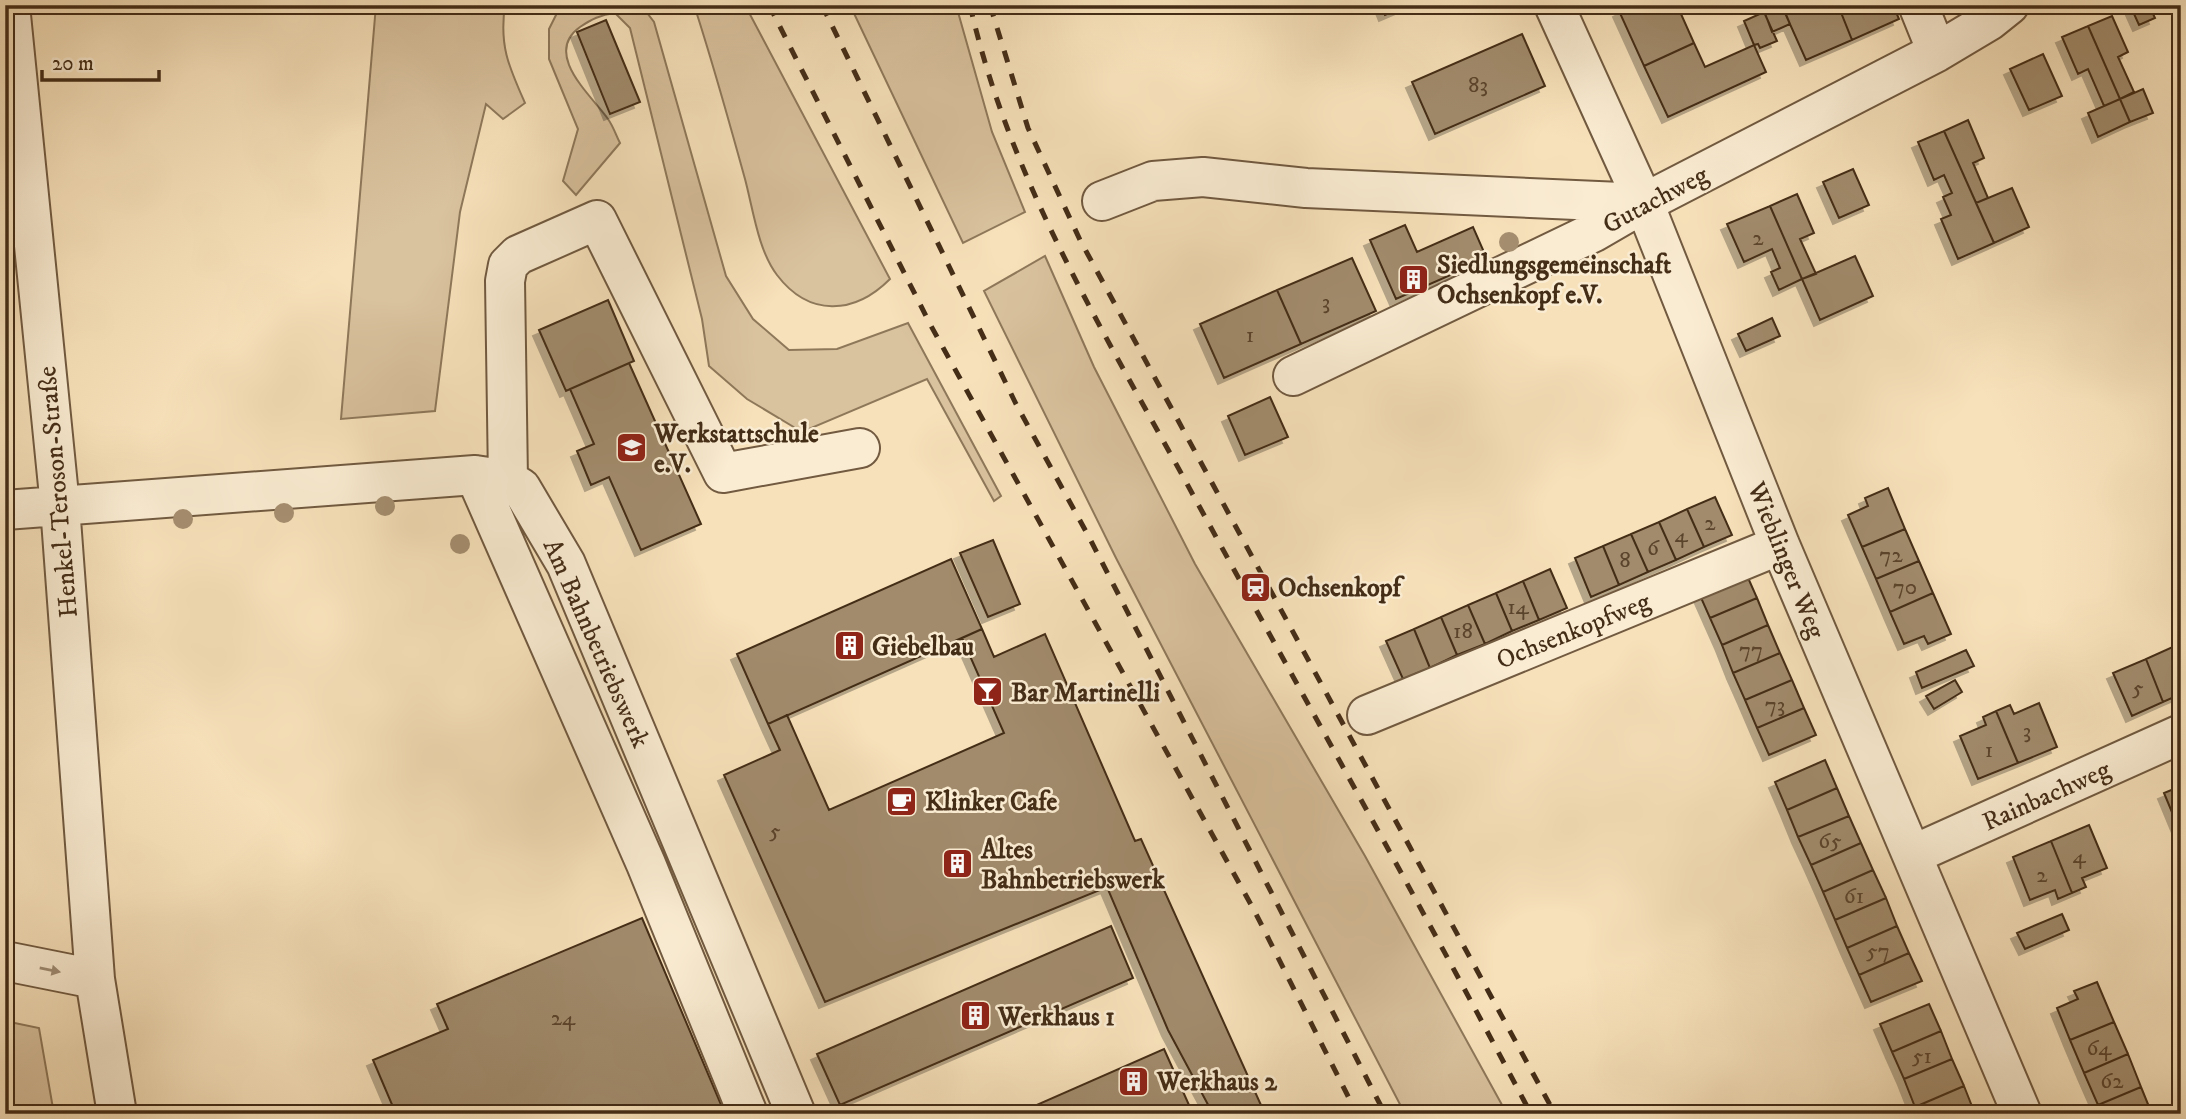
<svg xmlns="http://www.w3.org/2000/svg" width="2186" height="1119" viewBox="0 0 2186 1119" font-family="'IM FELL DW Pica',serif">
<style>
.green{fill:#d9c29e;stroke:#8e785a;stroke-width:2}
.building{fill:#a18b6c;stroke:#442d17;stroke-width:2;filter:url(#shadow)}
.lines{fill:none;stroke-linecap:round;stroke-linejoin:round}
.minor-casing{stroke:#715a40;stroke-width:42}
.minor{stroke:#faecd2;stroke-width:38}
.rail{stroke:#442d17;stroke-width:5;stroke-dasharray:12 12;stroke-linecap:butt}
.tree{fill:#a58e6f}
.oneway{fill:#9f8c74}
.labels{text-anchor:middle;stroke-width:5;stroke-linejoin:round;paint-order:stroke}
.number-label{font-size:23px;fill:#5b442c}
.street-label{font-size:26px;fill:#442d17;stroke:#faecd2}
.poi-label{font-size:26px;font-weight:bold;fill:#442d17;stroke:#faecd2;text-anchor:start}
</style>
<defs>
<filter id="shadow"><feDropShadow dx="-6" dy="6" stdDeviation="0" flood-color="#0004"/></filter>
</defs>
<rect width="100%" height="100%" fill="#f7e1ba"/>
<filter id="stains"><feTurbulence type="fractalNoise" baseFrequency=".00286" numOctaves="4"/><feColorMatrix values="0 0 0 0 .2 0 0 0 0 .09 0 0 0 0 .02 0 0 0 .5 -.17"/></filter>
<radialGradient id="worn" r=".72"><stop offset=".6" stop-color="#630" stop-opacity="0"/><stop offset="1" stop-color="#630" stop-opacity=".3"/></radialGradient>
<path class="green" d="M376,5H505C499,46 509,67 525,103L503,119L486,104L460,212L435,411L341,419Z
M561,5H641L654,22L726,276L753,319L789,350L837,349L908,323L1001,496L994,501L927,379L802,432L747,399L709,366L702,319L630,28L615,13C600,15 592,19 580,27C542,54 592,96 608,119C613,126 616,135 620,143L576,195L563,181L578,129L549,59V29Z
M694,5H745L890,279C854,315 809,317 777,275C758,250 753,209 745,179C729,121 713,63 694,5Z
M850,5H956L992,132L1025,212L963,243Z
M1045,256L1094,367L1195,564L1365,856L1507,1114H1405L1116,558L984,291Z
M5,1021L39,1028L54,1114H5Z"/>
<path class="building" d="M1381,5H1408L1385,15Z
M1632,5H1677L1694,43L1644,66L1619,11Z
M1769,5H1782L1790,24L1772,32L1763,8Z
M1802,5H1838L1852,40L1806,60L1785,13Z
M1838,5H1893L1899,19L1852,40Z
M2130,5H2149L2155,18L2139,25Z
M1764,12L1777,41L1760,48L1758,44L1754,45L1744,21Z
M2112,16L2128,52L2118,57L2134,92L2120,99L2088,26Z
M606,20L640,102L610,114L577,32Z
M2088,26L2120,99L2104,106L2088,69L2078,74L2062,37Z
M1522,34L1545,86L1435,134L1412,82Z
M1694,43L1705,67L1754,45L1766,72L1668,117L1644,66Z
M2043,54L2062,96L2029,110L2010,69Z
M2143,89L2153,113L2130,122L2120,99Z
M2120,99L2130,122L2098,137L2088,113Z
M1968,120L1984,158L1973,163L1988,198L1976,203L1944,131Z
M1944,131L1994,243L1958,259L1941,219L1951,215L1943,197L1952,193L1944,175L1934,180L1918,142Z
M1853,169L1869,205L1839,218L1823,182Z
M2012,188L2029,227L1994,243L1976,203Z
M1797,194L1814,233L1800,239L1816,274L1802,279L1770,206Z
M1770,206L1802,279L1779,290L1771,272L1780,268L1772,249L1744,262L1727,224Z
M1405,225L1417,252L1473,227L1487,259L1396,299L1370,240Z
M1855,256L1873,296L1820,320L1802,279Z
M1352,258L1376,311L1301,344L1277,290Z
M1277,290L1301,344L1224,378L1200,324Z
M608,300L634,361L566,391L539,330Z
M1772,318L1780,336L1746,351L1738,334Z
M629,363L701,524L641,550L609,477L591,485L577,451L594,444L570,389Z
M1270,397L1288,437L1245,455L1228,416Z
M1888,488L1905,529L1862,547L1848,515L1868,506L1865,498Z
M1715,497L1732,535L1704,547L1687,509Z
M1687,509L1704,547L1676,560L1659,522Z
M1659,522L1676,560L1648,572L1631,534Z
M1905,529L1919,561L1876,579L1862,547Z
M1631,534L1648,572L1619,585L1603,546Z
M993,540L1020,604L988,617L960,553Z
M1603,546L1619,585L1591,597L1575,558Z
M951,559L982,629L768,724L737,654Z
M1919,561L1933,593L1890,612L1876,579Z
M1550,569L1567,608L1539,620L1523,581Z
M1745,571L1757,598L1710,618L1698,591Z
M1523,581L1539,620L1512,631L1496,593Z
M1496,593L1512,631L1485,644L1468,605Z
M1933,593L1951,634L1928,644L1924,636L1904,644L1890,612Z
M1757,598L1768,625L1722,645L1710,618Z
M1468,605L1485,644L1457,655L1441,617Z
M1441,617L1457,655L1430,668L1414,629Z
M1768,625L1780,653L1733,673L1722,645Z
M982,629L994,657L1045,634L1135,841L1141,839L1265,1114H1213L1168,1030L1107,887L825,1002L724,775L780,750L768,724L787,715L829,810L1004,733L962,638Z
M1414,629L1430,668L1403,679L1386,641Z
M2177,645L2181,653V694L2163,702L2146,659Z
M1966,650L1974,666L1922,688L1916,672Z
M1780,653L1792,680L1745,700L1733,673Z
M2146,659L2163,702L2132,716L2113,673Z
M1792,680L1804,708L1757,728L1745,700Z
M1955,680L1962,692L1934,709L1926,696Z
M2039,703L2057,747L2018,763L1996,711L2010,705L2014,714Z
M1804,708L1816,735L1769,755L1757,728Z
M1996,711L2018,763L1978,779L1960,736L1986,725L1983,717Z
M1825,760L1837,788L1787,810L1775,782Z
M2181,786V834L2164,793Z
M1837,788L1849,816L1798,837L1787,810Z
M1849,816L1861,843L1811,865L1798,837Z
M2089,825L2107,868L2082,878L2086,887L2072,893L2051,841Z
M2051,841L2072,893L2058,899L2055,890L2030,900L2013,857Z
M1861,843L1873,870L1823,892L1811,865Z
M1873,870L1886,898L1835,920L1823,892Z
M1886,898L1897,926L1847,948L1835,920Z
M2062,914L2069,930L2025,949L2017,933Z
M642,918L725,1114H396L373,1060L448,1029L437,1004Z
M1111,926L1133,978L840,1105L817,1054Z
M1897,926L1909,953L1859,975L1847,948Z
M1909,953L1922,981L1871,1002L1859,975Z
M2097,982L2114,1022L2070,1040L2057,1008L2078,999L2074,991Z
M1929,1004L1941,1031L1892,1052L1880,1024Z
M2114,1022L2128,1054L2084,1073L2070,1040Z
M1941,1031L1952,1059L1904,1079L1892,1052Z
M1164,1049L1193,1114H1016Z
M2128,1054L2141,1087L2098,1105L2084,1073Z
M1952,1059L1964,1086L1915,1107L1904,1079Z
M1964,1086L1975,1114H1918L1915,1107Z
M2141,1087L2152,1114H2102L2098,1105Z"/>
<g class="lines">
<defs>
<path id="minor" d="M10,5L60,506L95,979L117,1114
M1554,5L1644,203L1780,545L2022,1114
M1918,5L1937,52
M1102,201L1153,181L1203,177L1306,188L1644,203
M1293,376L1594,232L1644,203L1937,52L1989,21L2009,5
M475,475L646,864L748,1114
M508,480L505,281L508,265L518,255L597,220L723,473L860,448
M5,510L475,475L508,480L521,488L566,564L796,1114
M1367,715L1780,545
M1912,855L2181,734
M5,961L95,979"/>
</defs>
<use href="#minor" class="minor-casing"/>
<use href="#minor" class="minor"/>
<path class="rail" d="M769,5L930,324L1254,910L1357,1114
M822,5L1016,404L1089,537L1385,1114
M970,5C1009,178 1102,329 1186,482C1301,693 1419,901 1531,1114
M990,5L1028,128L1080,240L1555,1114"/>
</g>
<g class="tree">
<circle cx="1509" cy="242" r="10"/>
<circle cx="385" cy="506" r="10"/>
<circle cx="284" cy="513" r="10"/>
<circle cx="183" cy="519" r="10"/>
<circle cx="460" cy="544" r="10"/>
</g>
<defs><path id="oneway-solid" d="M-6-.8H1V-3.2L6.5 0L1 3.2V.8H-6Z" transform="scale(1.75)"/></defs>
<use class="oneway" href="#oneway-solid" transform="translate(50 970) rotate(11)"/>
<defs>
<symbol id="building-square" viewBox="-11 -11 22 22"><rect x="-9" y="-9" width="18" height="18" rx="4" fill="#8f2418" stroke="#faecd2"/><path d="M-4-6H4V6H1V3H-1V6H-4ZM-2.5-4.3h1.7v1.8h-1.7ZM.8-4.3h1.7v1.8H.8ZM-2.5-1h1.7V.8h-1.7ZM.8-1h1.7V.8H.8Z" fill="#fff"/></symbol>
<symbol id="school-square" viewBox="-11 -11 22 22"><rect x="-9" y="-9" width="18" height="18" rx="4" fill="#8f2418" stroke="#faecd2"/><path d="M0-5L7-2L0 1L-7-2ZM-4 1L0 2.5L4 1V4Q0 6-4 4Z" fill="#fff"/></symbol>
<symbol id="station-square" viewBox="-11 -11 22 22"><rect x="-9" y="-9" width="18" height="18" rx="4" fill="#8f2418" stroke="#faecd2"/><path d="M-3-6H3Q5-6 5-4V2Q5 4 3 4L4.5 6H3L1.5 4h-3L-3 6H-4.5L-3 4Q-5 4-5 2V-4Q-5-6-3-6ZM-3.5-4v3h7v-3ZM-3.5 1v1.5H-2V1ZM2 1v1.5H3.5V1Z" fill="#fff"/></symbol>
<symbol id="bar-square" viewBox="-11 -11 22 22"><rect x="-9" y="-9" width="18" height="18" rx="4" fill="#8f2418" stroke="#faecd2"/><path d="M-6-5H6L.8 .8V4.5H3.5V6h-7V4.5H-.8V.8Z" fill="#fff"/></symbol>
<symbol id="cafe-square" viewBox="-11 -11 22 22"><rect x="-9" y="-9" width="18" height="18" rx="4" fill="#8f2418" stroke="#faecd2"/><path d="M-5.5-4.5H6V0H3Q3 3.5 0 3.5H-2.5Q-5.5 3.5-5.5 0ZM3-3.2v2h1.7v-2ZM-6 4.5H4V6H-6Z" fill="#fff"/></symbol>
</defs>
<g fill-rule="evenodd">
<use href="#building-square" x="1396" y="262" width="35" height="35"/>
<use href="#school-square" x="614" y="430" width="35" height="35"/>
<use href="#station-square" x="1238" y="570" width="35" height="35"/>
<use href="#building-square" x="832" y="628" width="35" height="35"/>
<use href="#bar-square" x="970" y="674" width="35" height="35"/>
<use href="#cafe-square" x="884" y="784" width="35" height="35"/>
<use href="#building-square" x="940" y="846" width="35" height="35"/>
<use href="#building-square" x="958" y="998" width="35" height="35"/>
<use href="#building-square" x="1116" y="1064" width="35" height="35"/>
</g>
<g class="labels">
<g class="number-label">
<text x="1478" y="92">83</text>
<text x="1758" y="245">2</text>
<text x="1326" y="309">3</text>
<text x="1250" y="342">1</text>
<text x="1710" y="530">2</text>
<text x="1681" y="542">4</text>
<text x="1653" y="555">6</text>
<text x="1891" y="562">72</text>
<text x="1625" y="567">8</text>
<text x="1905" y="594">70</text>
<text x="1518" y="614">14</text>
<text x="1463" y="638">18</text>
<text x="1751" y="657">77</text>
<text x="2138" y="695">5</text>
<text x="1775" y="712">73</text>
<text x="2027" y="738">3</text>
<text x="1989" y="757">1</text>
<text x="775" y="838">5</text>
<text x="1830" y="848">65</text>
<text x="2079" y="863">4</text>
<text x="2042" y="882">2</text>
<text x="1854" y="903">61</text>
<text x="1878" y="958">57</text>
<text x="563" y="1025">24</text>
<text x="2099" y="1055">64</text>
<text x="1922" y="1063">51</text>
<text x="2112" y="1088">62</text>
</g>
<g class="street-label">
<text transform="translate(1655 199) rotate(-28)" y="9">Gutachweg</text>
<text transform="translate(57 492) rotate(-95)" y="9">Henkel-Teroson-Straße</text>
<text transform="translate(1787 560) rotate(68)" y="9">Wieblinger Weg</text>
<text transform="translate(1573 630) rotate(-22)" y="9">Ochsenkopfweg</text>
<text transform="translate(597 643) rotate(66)" y="9">Am Bahnbetriebswerk</text>
<text transform="translate(2046 795) rotate(-24)" y="9">Rainbachweg</text>
</g>
<g class="poi-label">
<text x="1437" y="273">Siedlungsgemeinschaft<tspan x="1437" dy="30">Ochsenkopf e.V.</tspan></text>
<text x="654" y="442">Werkstattschule<tspan x="654" dy="30">e.V.</tspan></text>
<text x="1278" y="596">Ochsenkopf</text>
<text x="872" y="655">Giebelbau</text>
<text x="1011" y="701">Bar Martinelli</text>
<text x="925" y="810">Klinker Cafe</text>
<text x="981" y="858">Altes<tspan x="981" dy="30">Bahnbetriebswerk</tspan></text>
<text x="998" y="1025">Werkhaus 1</text>
<text x="1157" y="1090">Werkhaus 2</text>
</g>
</g>
<rect width="2186" height="1119" fill="none" stroke="#f7e1ba" stroke-width="28"/>
<rect x="7" y="7" width="2172" height="1105" fill="none" stroke="#442d17" stroke-width="3.5"/>
<rect x="14" y="14" width="2158" height="1091" fill="none" stroke="#442d17" stroke-width="2"/>
<path d="M42 70v10h117v-10" fill="none" stroke="#442d17" stroke-width="3.5"/>
<text x="52" y="70" font-size="21" fill="#442d17" stroke="#faecd2" stroke-width="5" paint-order="stroke">20 m</text>
<rect width="100%" height="100%" filter="url(#stains)"/>
<rect width="100%" height="100%" fill="url(#worn)"/>
</svg>
